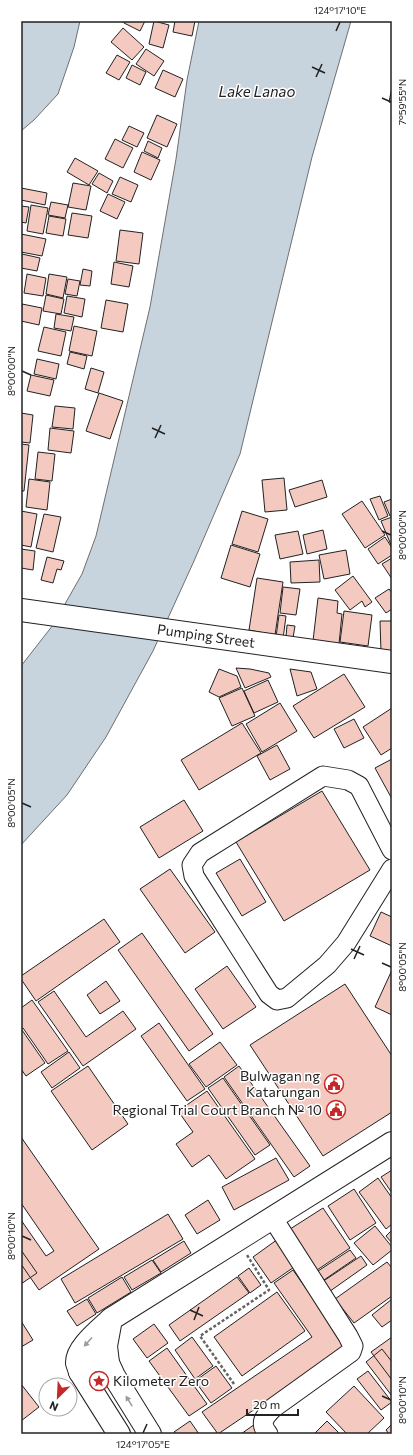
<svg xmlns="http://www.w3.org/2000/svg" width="413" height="1455" viewBox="0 0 413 1455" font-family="Commissioner,sans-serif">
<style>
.water{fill:#c7d3dd;stroke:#6f6f6f}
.building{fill:#f3c9c0;stroke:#222}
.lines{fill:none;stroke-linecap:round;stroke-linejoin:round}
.minor-casing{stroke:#222;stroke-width:21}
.major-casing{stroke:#222;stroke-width:24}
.highway-casing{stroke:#222;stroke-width:24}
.path{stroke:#646464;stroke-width:2.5;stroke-dasharray:3 2;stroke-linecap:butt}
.minor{stroke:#fff;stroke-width:19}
.major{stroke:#fff;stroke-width:22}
.highway{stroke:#fff;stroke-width:22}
.oneway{fill:#9c9c9c}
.ticks{fill:none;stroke:#222;stroke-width:1.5}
.labels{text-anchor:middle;stroke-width:3;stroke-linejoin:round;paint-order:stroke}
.street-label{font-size:14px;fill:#222;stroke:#fff}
.poi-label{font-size:14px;fill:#222;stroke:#fff;text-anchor:end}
.water-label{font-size:15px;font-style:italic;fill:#222;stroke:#fff}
.neatline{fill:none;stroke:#222;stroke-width:1.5}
.ticks-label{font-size:10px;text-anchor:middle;fill:#222}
</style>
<rect width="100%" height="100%" fill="#fff"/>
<path class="water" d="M21,21H80L74,47L58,94L34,120L21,131Z
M199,21H351L312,157L240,454L194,561L153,651L106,737L67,795L21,845V666L53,625L82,574L96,536L150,307L176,159L187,80Z"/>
<path class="building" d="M124,21H145L140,31L124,23Z
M154,21L169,25L163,48L149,44Z
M175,21H195L192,36L173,32Z
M123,28L144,47L132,60L111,42Z
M146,49L164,61L154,76L136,64Z
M117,55L130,62L119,80L106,73Z
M132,65L146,72L140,85L126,78Z
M163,70L183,79L175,97L155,88Z
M392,87V103L389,102Z
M157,115L177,124L167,147L147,138Z
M129,126L144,133L137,147L122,140Z
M115,139L133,148L123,168L105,159Z
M148,141L162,148L158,158L144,151Z
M142,152L160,160L151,180L134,172Z
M75,158L98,171L89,185L67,172Z
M99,173L113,181L107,193L92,184Z
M120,177L138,185L131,202L112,194Z
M73,183L91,186L86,210L68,207Z
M21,188L47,193L45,205L21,200Z
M108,194L125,202L117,219L100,211Z
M51,202L68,205L65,218L48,215Z
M31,205L48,208L43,234L27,231Z
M21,206L29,207L26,223L21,222Z
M72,213L92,216L88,238L68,235Z
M49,216L66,219L63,236L46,233Z
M120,230L143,233L139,264L116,261Z
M21,234L46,239L42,256L21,252Z
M22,254L40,258L37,271L21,268Z
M114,262L133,266L129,287L111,284Z
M83,269L92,271L90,286L80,285Z
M27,274L46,278L43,296L24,293Z
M49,274L67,277L63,298L46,294Z
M68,279L80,281L77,296L65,294Z
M46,295L64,299L61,314L43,311Z
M67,296L85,299L82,317L64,313Z
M106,300L128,304L123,332L101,328Z
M22,304L42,308L39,325L21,321Z
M56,314L74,317L71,331L54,328Z
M74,326L97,331L92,356L69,351Z
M44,327L66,332L61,356L38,351Z
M70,352L87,356L84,369L67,364Z
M37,359L59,364L56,379L34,374Z
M91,368L104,372L98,393L85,389Z
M31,375L54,380L50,396L27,391Z
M99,393L123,401L110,439L86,431Z
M55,406L75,408L73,429L52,427Z
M21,413L33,415L30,443L21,442Z
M50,428L74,431L71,453L48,450Z
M21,444L29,445L24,491H21Z
M38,452L55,454L52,481L35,479Z
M284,478L287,510L265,512L262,480Z
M29,479L50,482L47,510L26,507Z
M322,480L327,497L295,507L289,490Z
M380,496L388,516L379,520L370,499Z
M392,499V515L390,516L384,502Z
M362,501L385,535L365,548L342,514Z
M21,511L37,514L31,547L21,545Z
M242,511L268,519L258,552L232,544Z
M44,514L61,517L53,552L36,548Z
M392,517V544L391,545L381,521Z
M323,530L327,549L307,554L303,535Z
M298,531L303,554L280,559L275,535Z
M385,537L392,548V555L378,564L368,549Z
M231,545L260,554L250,587L221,578Z
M21,549L35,551L33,570L21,568Z
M346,550L350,574L324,579L319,555Z
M47,557L64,561L61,570L57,569L53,583L41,580Z
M392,558V579L382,564Z
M319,560L320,582L291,583L290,562Z
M353,576L372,602L365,607L362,601L350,610L335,590Z
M257,578L283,582L275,635L249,630Z
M283,587L300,589L296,615L280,613Z
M389,589L392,593V609L386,613L375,598Z
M318,598L338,601L337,613L342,614L339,644L313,641Z
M344,611L372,615L368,646L340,642Z
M279,615L286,616L283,639L276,637Z
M380,621H392V652H381Z
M287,625L295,626L293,638L286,637Z
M236,668L250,669L269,673L271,677L245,688Z
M219,669L237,676L241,687L219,697L209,692Z
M290,669L311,672L317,689L297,696Z
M344,674L365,707L314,738L293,706Z
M268,680L278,702L254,713L244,691Z
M242,688L255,716L232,726L219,698Z
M280,703L297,731L262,752L246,724Z
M392,708V748L381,755L363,727Z
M354,719L364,738L344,748L334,729Z
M242,723L261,753L199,790L181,760Z
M277,745L290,769L270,780L257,756Z
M392,759V799L375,768Z
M322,791L370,870L284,921L236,842Z
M184,800L203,831L159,858L140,827Z
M240,859L266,902L242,916L216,873Z
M170,869L215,932L185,953L140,889Z
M381,912L392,917V946L370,936Z
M104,919L120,942L36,1001L21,979V976Z
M142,933L213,1034L189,1051L118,950Z
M227,966L256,1007L223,1029L195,989Z
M392,970V1015L375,1007Z
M106,981L120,1001L100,1014L87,995Z
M345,984L392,1056V1112L323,1156L250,1045Z
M54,991L86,1037L123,1011L136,1029L83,1066L38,1002Z
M32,1000L68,1051L48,1064L23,1028L21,1029V1008Z
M159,1023L205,1089L187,1101L141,1036Z
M21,1030H22L45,1063L26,1076L21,1069Z
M220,1042L237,1065L206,1087L189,1064Z
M69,1052L80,1068L52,1088L41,1072Z
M88,1066L128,1124L92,1150L51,1091Z
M239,1066L310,1166L294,1177L224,1077Z
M223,1078L270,1145L255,1155L208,1088Z
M207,1091L255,1159L226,1179L209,1155L192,1167L176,1144L193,1132L178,1111Z
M21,1137L99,1249L39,1290L21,1264V1220L46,1256L54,1251L21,1203Z
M276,1158L289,1180L234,1210L222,1187Z
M392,1170V1193L381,1177Z
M378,1178L392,1198V1224L386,1229L359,1192Z
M354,1189L376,1223L350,1240L328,1206Z
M208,1200L220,1220L197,1234L185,1215Z
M323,1208L350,1248L314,1272L287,1231Z
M168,1214L183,1239L75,1303L61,1279Z
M375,1226L392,1247V1250L373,1265L354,1243Z
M392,1230V1243L386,1236Z
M278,1239L297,1265L271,1283L253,1257Z
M184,1241L191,1253L161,1272L153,1260Z
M21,1250L37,1273L21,1284Z
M350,1250L356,1258L321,1282L315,1273Z
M361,1256L367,1265L326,1294L319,1284Z
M152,1260L161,1273L132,1290L124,1277Z
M387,1262L392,1268V1296L354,1323L335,1299Z
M249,1268L261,1285L250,1293L238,1276Z
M293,1270L347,1347L218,1434L202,1412L312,1337L274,1283Z
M122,1277L131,1292L97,1313L88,1298Z
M237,1277L249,1293L180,1341L169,1325Z
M277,1292L305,1331L242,1376L214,1337Z
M87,1299L96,1314L77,1326L67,1311Z
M392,1299V1320L382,1327L372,1315Z
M21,1321L33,1340L21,1347Z
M154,1324L168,1343L147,1358L133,1339Z
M192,1337L213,1366L195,1379L175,1350Z
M392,1337V1380L371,1352Z
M167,1348L207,1404L189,1416L149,1361Z
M382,1349L392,1362V1396L366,1362Z
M216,1366L232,1388L211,1403L195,1381Z
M368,1371L392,1402L381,1410L357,1379Z
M21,1384L39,1407L21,1421Z
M354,1386L384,1418L367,1434H347L326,1412Z
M190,1421L199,1434H175L174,1432Z
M327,1421L340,1434H314Z
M255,1424L262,1434H241Z
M392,1424V1434H389L386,1430Z"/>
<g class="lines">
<defs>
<path id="minor" d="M392,850L359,786L348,780L323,776L200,853L192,865L194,876L269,994L277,1000L287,998L327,965L346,943L392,869
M268,1434C259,1423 264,1417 273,1408L351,1352L353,1346L348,1336L272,1217"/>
<path id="major" d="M21,610L392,662
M108,1363L106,1346L111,1319
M80,1372C79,1369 78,1366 77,1363C76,1348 101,1329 111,1319L392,1143"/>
<path id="highway" d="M119,1434L80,1372C89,1360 94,1358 108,1363L114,1376L150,1434"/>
</defs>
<use href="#minor" class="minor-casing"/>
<use href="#major" class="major-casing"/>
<use href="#highway" class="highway-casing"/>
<path class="path" d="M234,1384L200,1336L269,1290L247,1255"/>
<use href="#minor" class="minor"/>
<use href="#major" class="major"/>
<use href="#highway" class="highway"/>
</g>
<defs><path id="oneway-solid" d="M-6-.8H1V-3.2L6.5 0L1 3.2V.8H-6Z"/></defs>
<g class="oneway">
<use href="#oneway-solid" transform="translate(88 1342) rotate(132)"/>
<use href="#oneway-solid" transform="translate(129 1401) rotate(-122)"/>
</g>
<path class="ticks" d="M336,31L340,22M312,67L325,73M316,77L322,64M382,98L391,102M22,371L31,375M152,428L165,434M155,438L161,425M382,531L391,535M22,803L31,807M351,949L364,955M354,959L360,946M382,963L391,967M22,1236L31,1240M190,1310L203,1316M194,1320L199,1307M382,1396L391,1400M143,1433L147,1424"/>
<defs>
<symbol id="civic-ring" viewBox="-11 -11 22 22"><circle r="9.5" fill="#fff" stroke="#c62828" stroke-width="1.5"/><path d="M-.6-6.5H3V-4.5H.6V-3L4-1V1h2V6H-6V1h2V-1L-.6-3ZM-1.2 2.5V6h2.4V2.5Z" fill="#c62828"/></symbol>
<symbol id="sight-ring" viewBox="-11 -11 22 22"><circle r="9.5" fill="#fff" stroke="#c62828" stroke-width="1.5"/><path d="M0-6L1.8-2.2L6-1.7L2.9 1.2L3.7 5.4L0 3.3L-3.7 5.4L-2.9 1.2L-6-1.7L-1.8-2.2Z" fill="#c62828"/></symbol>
</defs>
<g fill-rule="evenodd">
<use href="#civic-ring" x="323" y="1073" width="22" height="22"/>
<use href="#civic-ring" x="325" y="1099" width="22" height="22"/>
<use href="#sight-ring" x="88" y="1370" width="22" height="22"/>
</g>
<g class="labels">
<g class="street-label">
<text transform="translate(206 636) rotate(8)" y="5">Pumping Street</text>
</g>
<g class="poi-label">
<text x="320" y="1081">Bulwagan ng<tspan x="320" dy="16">Katarungan</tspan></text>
<text x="322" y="1115">Regional Trial Court Branch № 10</text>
<text x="113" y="1386" text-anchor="start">Kilometer Zero</text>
</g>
<g class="water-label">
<text x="257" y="97">Lake Lanao</text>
</g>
</g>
<rect width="413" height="1455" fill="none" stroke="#ffffff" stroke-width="44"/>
<g transform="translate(58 1397) rotate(204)"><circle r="19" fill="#ffffff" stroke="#a7a7a7"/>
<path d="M0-3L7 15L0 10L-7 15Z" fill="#c62828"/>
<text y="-6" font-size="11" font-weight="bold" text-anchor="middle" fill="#222222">N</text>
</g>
<path d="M247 1409v6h51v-6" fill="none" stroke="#222222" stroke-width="2"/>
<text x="253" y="1409" font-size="12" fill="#222222" stroke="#ffffff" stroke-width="3" paint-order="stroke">20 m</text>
<rect x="22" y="22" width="369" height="1411" class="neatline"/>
<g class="ticks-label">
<text x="340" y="14">124°17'10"E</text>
<text transform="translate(402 102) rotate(-90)" y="4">7°59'55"N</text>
<text transform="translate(11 371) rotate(-90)" y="4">8°00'00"N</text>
<text transform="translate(402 535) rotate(-90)" y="4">8°00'00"N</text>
<text transform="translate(11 803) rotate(-90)" y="4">8°00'05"N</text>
<text transform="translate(402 967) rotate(-90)" y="4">8°00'05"N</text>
<text transform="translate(11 1236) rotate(-90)" y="4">8°00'10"N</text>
<text transform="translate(402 1400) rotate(-90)" y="4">8°00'10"N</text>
<text x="143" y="1448">124°17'05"E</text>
</g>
</svg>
